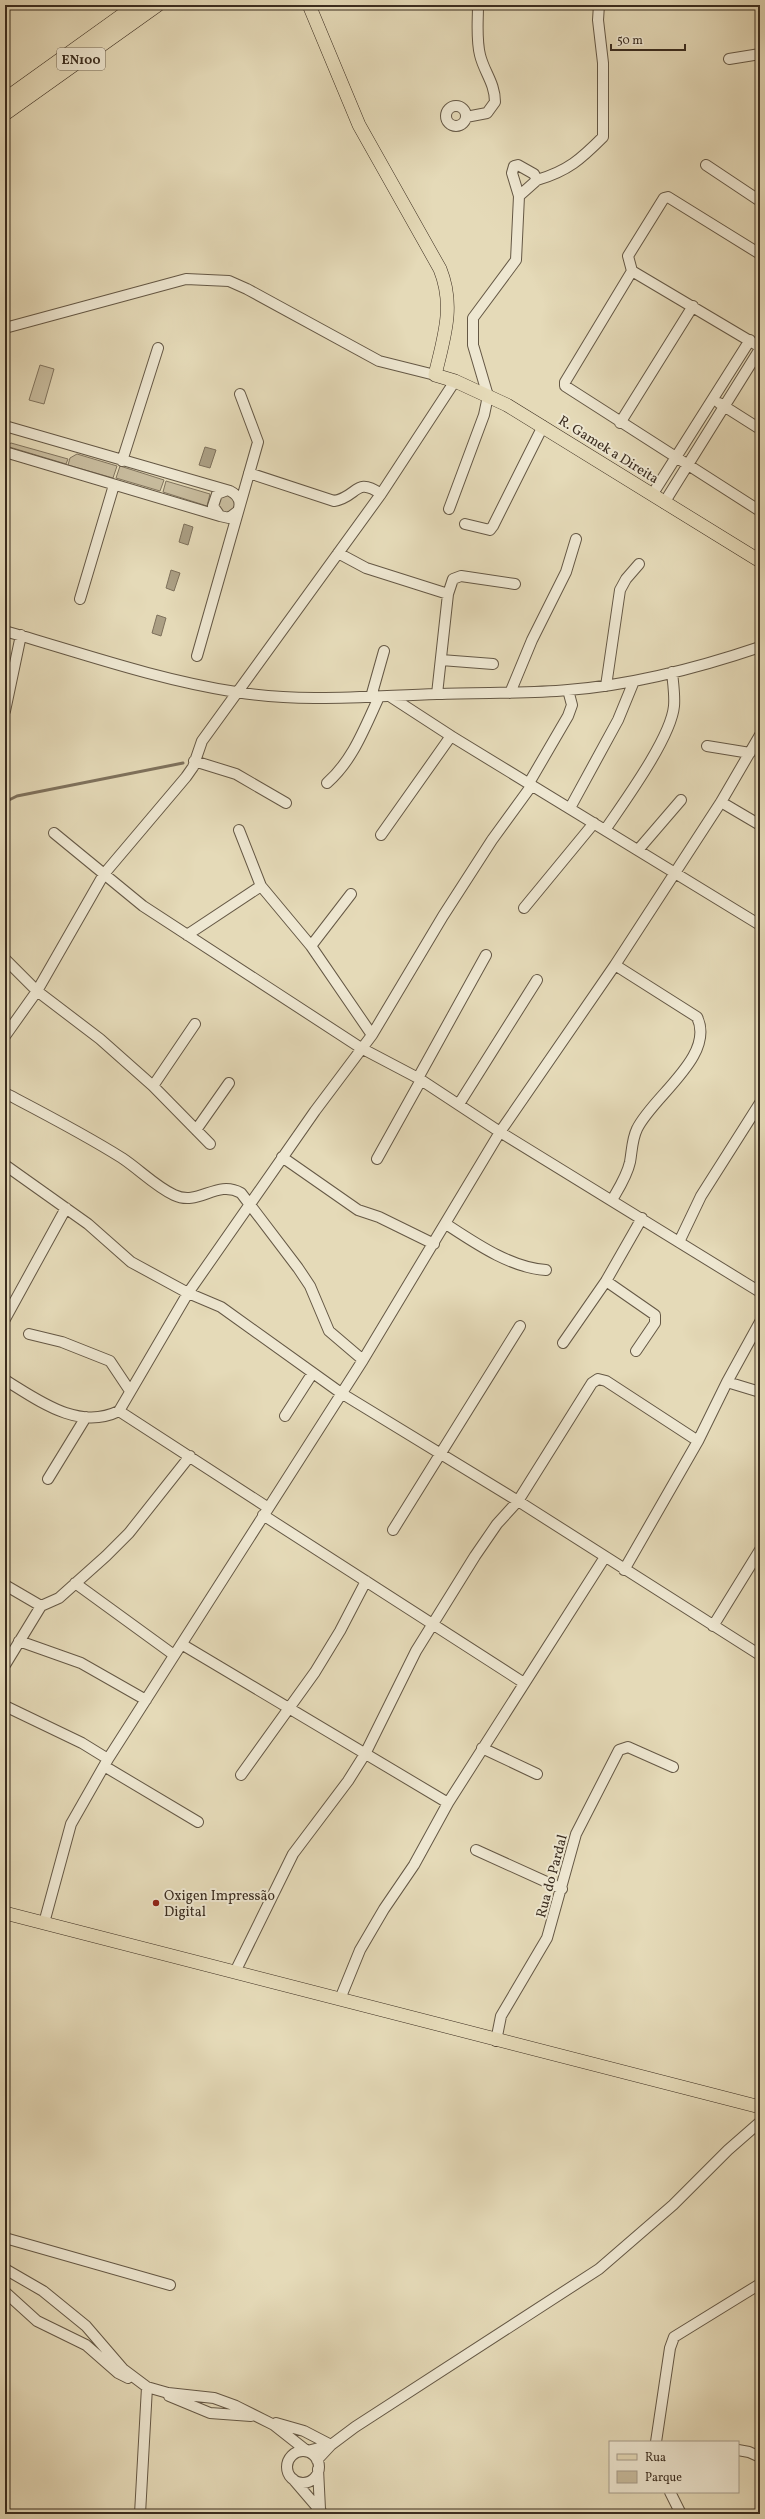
<svg xmlns="http://www.w3.org/2000/svg" width="765" height="2519" viewBox="0 0 765 2519" font-family="Vollkorn,serif">
<style>
.green{fill:#c8bc9e;stroke:#81745e}
.water{fill:#ab9f84;stroke:#7e715c}
.lines{fill:none;stroke-linecap:round;stroke-linejoin:round}
.stream{stroke:#7e715c;stroke-width:3}
.minor-casing{stroke:#655845;stroke-width:12}
.major-casing{stroke:#3a2c1f;stroke-width:14}
.minor{stroke:#eee7d1;stroke-width:10}
.major{stroke:#e5dab8;stroke-width:13}
.poi-dot{fill:#8f2418;stroke:#eee7d1;stroke-width:1.5}
.labels{text-anchor:middle;stroke-width:4;stroke-linejoin:round;paint-order:stroke}
.shield{fill:#eee7d1;stroke:#706454;stroke-width:1}
.shield-label{font-size:13px;font-weight:bold;fill:#3a2c1f}
.street-label{font-size:14px;fill:#3a2c1f;stroke:#eee7d1}
.poi-label{font-size:14px;fill:#3a2c1f;stroke:#eee7d1;text-anchor:start}
</style>
<rect width="100%" height="100%" fill="#e5dab8"/>
<filter id="stains"><feTurbulence type="fractalNoise" baseFrequency=".005" numOctaves="4"/><feColorMatrix values="0 0 0 0 .2 0 0 0 0 .09 0 0 0 0 .02 0 0 0 .5 -.17"/></filter>
<radialGradient id="worn" r=".72"><stop offset=".6" stop-color="#630" stop-opacity="0"/><stop offset="1" stop-color="#630" stop-opacity=".3"/></radialGradient>
<path class="green" d="M40,365L54,369L44,404L29,400Z
M11,443L68,459L66,464L6,446Z
M77,454L117,466L113,478L68,465L70,458Z
M120,466L164,480L160,491L116,478Z
M166,481L210,494L207,506L163,492Z
M217 504a9 9 0 1 1 18 0a9 9 0 1 1-18 0Z"/>
<path class="water" d="M205,447L216,450L210,468L199,465Z
M184,524L193,527L188,545L179,542Z
M171,570L180,573L174,591L166,588Z
M157,615L166,618L161,636L152,633Z"/>
<g class="lines">
<path class="stream" d="M5,802L17,796L183,763"/>
<defs>
<path id="minor" d="M729,59L760,54
M446 116a10 10 0 1 1 20 0a10 10 0 1 1-20 0Z
M466,117L487,113L495,102C495,83 484,72 480,55C476,39 478,22 478,5
M706,165L760,201
M537,180C568,171 581,159 603,137V63L598,20L599,5
M760,254L668,197L664,198L628,256L632,271L760,347
M632,271L565,382V386L760,511
M5,328L186,279L229,281L247,289L379,361L435,375
M719,403L760,429
M620,423L693,306
M5,426L230,491C238,495 242,502 238,511L229,518L220,516L213,506L217,494L225,491
M5,452L220,516
M122,461L158,348
M249,473L334,501C358,497 355,476 381,494
M652,495L750,340
M664,503L760,349
M449,509L484,415L488,396L473,345V318L516,260L519,196L512,173L514,166L518,165L534,174L537,180L519,196
M465,524L490,530L493,526L543,426
M338,553L366,568L448,594
M80,599L114,485
M5,631C81,653 158,680 236,692C303,703 370,696 437,694C481,692 525,694 568,690C633,685 698,668 760,647
M197,656L258,442L240,394
M441,660L493,664
M606,686L620,590L626,579L639,564
M510,693L532,640L566,572L576,539
M437,694L448,594L453,579L461,576L515,584
M371,697L384,651
M391,697L451,736L760,925
M5,711L21,635
M707,746L750,753
M194,761L236,774L286,803
M327,783C353,760 364,729 379,697
M529,783L568,716L572,705L568,690
M721,802L760,825
M570,808L618,720L634,681
M239,830L261,886L311,946L372,1035
M605,830C624,802 671,738 674,706C675,695 673,683 672,672
M54,833L143,906L361,1048L418,1078L500,1132L760,1292
M381,835L451,736
M638,850L681,800
M524,908L594,823
M187,935L261,886
M311,946L351,894
M5,959L37,991L100,1039L153,1086L210,1144
M5,1036L37,991L104,874L186,777L193,767L202,741L381,494L455,381
M418,1078L486,955
M153,1086L195,1024
M5,1093C45,1114 84,1134 122,1158C140,1170 155,1186 174,1195C199,1207 216,1179 241,1193L298,1268L310,1286L329,1331L363,1360
M459,1104L537,980
M196,1130L229,1083
M282,1157L358,1210L379,1217L434,1244
M377,1159L421,1080
M5,1165L88,1224L131,1262L188,1293L221,1307L341,1393L518,1501L760,1655
M612,1200C619,1188 627,1176 630,1162C632,1151 632,1139 637,1129C652,1097 716,1056 697,1017L615,965
M446,1224C475,1243 511,1268 546,1270
M679,1242L701,1196L760,1103
M606,1281L655,1315V1323L636,1351
M5,1319L66,1208
M29,1334L62,1342L110,1361L130,1391
M563,1343L606,1281L642,1218
M5,1380C38,1400 78,1431 119,1411L188,1293L315,1111L372,1035L443,916L492,840L532,785
M727,1382L760,1392
M119,1411L267,1507
M285,1416L312,1374
M48,1479L86,1417
M263,1515L524,1683
M393,1530L520,1326
M624,1570L698,1441L727,1382L760,1322
M75,1583L174,1655
M5,1585L41,1606
M713,1626L760,1550
M19,1641L81,1663L146,1700
M183,1645L448,1803
M5,1665L41,1606L59,1598L106,1556L129,1533L190,1456
M5,1706L82,1743L108,1759
M482,1748L537,1774
M104,1766L198,1822
M241,1775L315,1672L340,1631L366,1581
M476,1850L562,1889
M44,1923L71,1824L108,1759L363,1360L500,1132L615,965L721,802L760,735
M235,1972L293,1854L348,1781L365,1754L416,1651L475,1556L497,1524L518,1501L592,1383L598,1379L606,1381L698,1441
M340,1999L360,1950L384,1909L414,1865L448,1803L605,1557
M496,2041L501,2016L547,1938L576,1834L619,1750L628,1747L673,1767
M5,2238L170,2285
M5,2269L43,2291L86,2326L123,2369L147,2387L168,2393L214,2398L236,2406L274,2425L307,2451L331,2445
M5,2292L37,2321L86,2345L118,2373L128,2378
M169,2396L210,2413L251,2416
M276,2423L304,2431L331,2445
M656,2442L670,2348L674,2337L760,2284
M738,2450L749,2452L760,2457
M287 2467a16 16 0 1 1 32 0a16 16 0 1 1-32 0Z
M317,2460L331,2445L355,2427L599,2269L673,2205L728,2150L760,2122
M318,2469L320,2509
M293,2479L323,2514
M670,2492L681,2514
M140,2514L147,2387"/>
<path id="major" d="M309,5L359,125L440,269C455,306 444,337 435,375L455,381L507,405L760,561
M5,99L136,5
M5,114L158,5
M5,1913L760,2107"/>
</defs>
<use href="#minor" class="minor-casing"/>
<use href="#major" class="major-casing"/>
<use href="#minor" class="minor"/>
<use href="#major" class="major"/>
</g>
<circle class="poi-dot" cx="156" cy="1903" r="4"/>
<g class="labels">
<rect class="shield" x="57" y="48" width="48" height="22" rx="3"/>
<g class="shield-label">
<text x="81" y="64">EN100</text>
</g>
<g class="street-label">
<text transform="translate(609 449) rotate(32)" y="5">R. Gamek a Direita</text>
<text transform="translate(551 1876) rotate(-75)" y="5">Rua do Pardal</text>
</g>
<g class="poi-label">
<text x="164" y="1900">Oxigen Impressão<tspan x="164" dy="16">Digital</tspan></text>
</g>
</g>
<rect width="765" height="2519" fill="none" stroke="#e5dab8" stroke-width="20"/>
<rect x="6" y="6" width="753" height="2507" fill="none" stroke="#3a2c1f" stroke-width="2"/>
<rect x="10" y="10" width="745" height="2499" fill="none" stroke="#3a2c1f"/>
<rect x="609" y="2441" width="130" height="52" fill="#eee7d1" stroke="#a69c8a"/>
<rect x="617" y="2454" width="20" height="6" fill="#e5dab8" stroke="#a69c8a"/>
<text x="645" y="2461" font-size="12" fill="#3a2c1f">Rua</text>
<rect x="617" y="2471" width="20" height="12" fill="#c8bc9e" stroke="#a69c8a"/>
<text x="645" y="2481" font-size="12" fill="#3a2c1f">Parque</text>
<path d="M611 44v6h74v-6" fill="none" stroke="#3a2c1f" stroke-width="2"/>
<text x="617" y="44" font-size="12" fill="#3a2c1f" stroke="#eee7d1" stroke-width="3" paint-order="stroke">50 m</text>
<rect width="100%" height="100%" filter="url(#stains)"/>
<rect width="100%" height="100%" fill="url(#worn)"/>
</svg>
